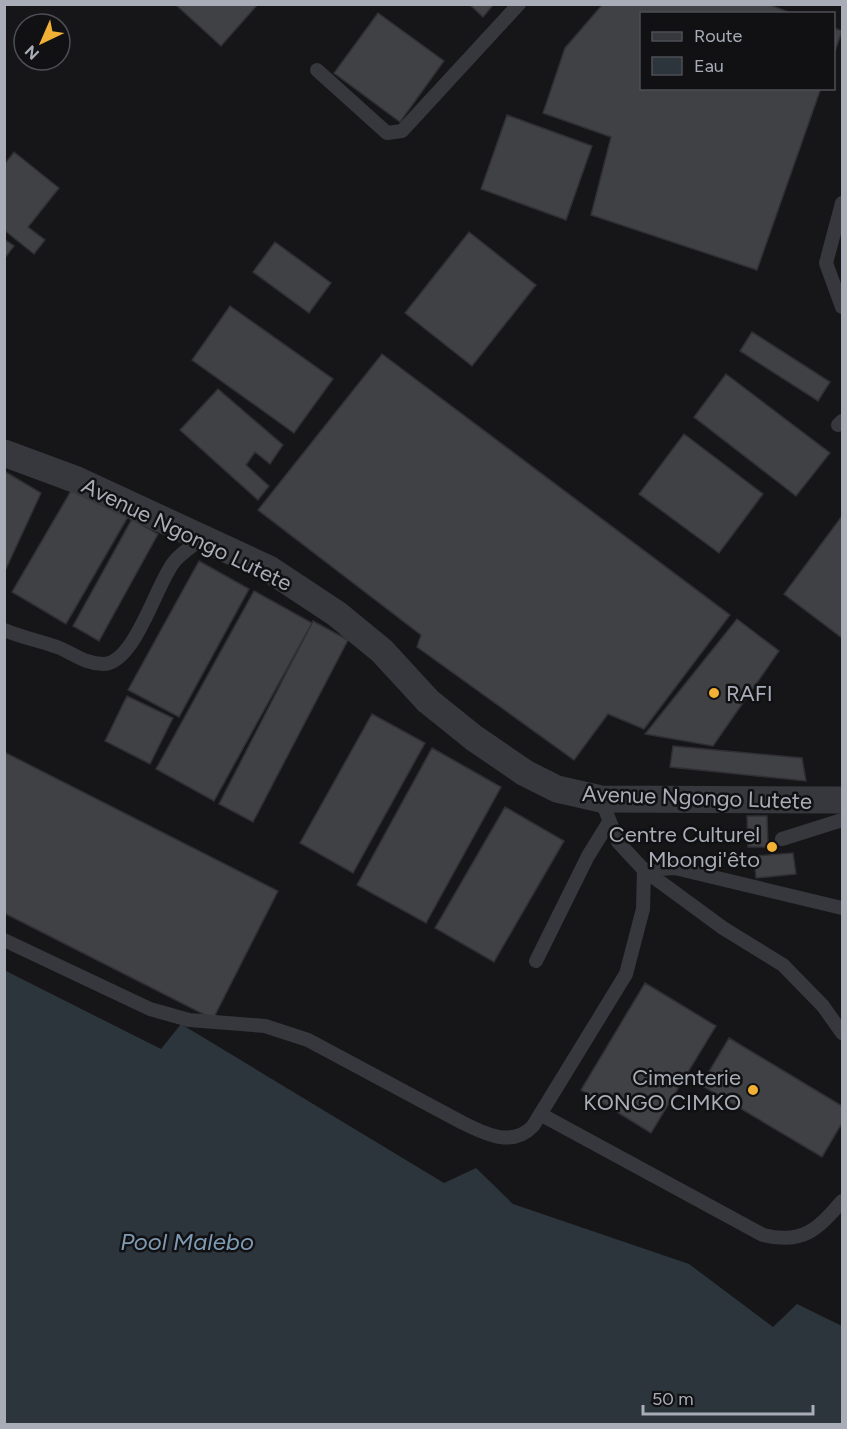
<svg xmlns="http://www.w3.org/2000/svg" width="847" height="1429" viewBox="0 0 847 1429" font-family="Figtree,sans-serif">
<style>
.water{fill:#2c353c}
.building{fill:#404145;stroke:#303034;stroke-width:1.5}
.lines{fill:none;stroke-linecap:round;stroke-linejoin:round}
.service{stroke:#37383d;stroke-width:14}
.minor{stroke:#37383d;stroke-width:27}
.poi-dot{fill:#f2b134;stroke:#111113;stroke-width:2}
.labels{text-anchor:middle;stroke-width:5;stroke-linejoin:round;paint-order:stroke}
.street-label{font-size:22px;fill:#a8adb8;stroke:#111113}
.poi-label{font-size:22px;fill:#a8adb8;stroke:#111113;text-anchor:end}
.water-label{font-size:24px;font-style:italic;fill:#7f9bb3;stroke:#111113}
</style>
<rect width="100%" height="100%" fill="#161618"/>
<path class="water" d="M4,970L161,1049L181,1024L444,1183L476,1168L513,1204L689,1264L773,1327L797,1304L842,1326V1424H5Z"/>
<path class="building" d="M175,4H258L221,46Z
M469,4H494L483,17Z
M603,4H768L793,14H642V88H821L757,270L591,215L611,137L543,113L565,48Z
M378,13L444,61L400,122L334,73Z
M834,28L842,31L834,54Z
M507,115L592,146L566,220L481,189Z
M14,152L59,188L28,227L45,240L34,254L4,230V165Z
M469,232L536,285L472,366L405,313Z
M4,239L14,246L4,259Z
M275,242L331,283L309,313L253,272Z
M230,306L333,379L294,433L192,360Z
M752,332L830,382L818,401L740,351Z
M382,354L730,615L644,729L608,714L574,760L417,647L421,635L258,510Z
M726,374L830,453L796,496L694,417Z
M218,389L283,445L270,464L255,452L246,465L269,486L258,500L180,430Z
M684,434L763,494L719,553L639,494Z
M4,471L41,493L4,573Z
M75,484L129,515L66,624L12,592Z
M842,516V638L784,594Z
M132,519L158,534L99,641L73,626Z
M199,561L249,589L179,717L128,690Z
M254,591L312,623L214,801L156,769Z
M737,619L779,651L713,746L645,734Z
M313,621L348,640L253,822L219,804Z
M127,696L173,718L150,764L105,741Z
M372,714L425,743L353,873L300,843Z
M673,746L802,758L806,781L670,767Z
M432,748L501,787L426,923L357,885Z
M4,752L278,891L213,1019L4,913Z
M505,807L564,841L494,962L435,928Z
M747,816H767L768,847H748Z
M793,853L796,874L756,878L754,856Z
M645,983L716,1026L651,1133L581,1090Z
M729,1038L842,1106V1123L822,1157L701,1085Z"/>
<g class="lines">
<path class="service" d="M317,70L387,133L402,131L519,4
M842,203L826,263L842,307
M838,425L842,421
M4,630C21,637 40,641 57,647C73,653 85,664 103,664C135,664 156,584 174,562C181,553 193,546 202,538
M601,799L618,842L644,870L723,928L783,965L823,1006L842,1033
M782,839L842,820
M644,870L675,868L842,908
M4,940L150,1009L189,1020L265,1026L308,1040L463,1123C486,1134 512,1148 533,1126L626,974L643,909L644,870
M536,961L588,856L609,822
M540,1114L763,1235C803,1245 818,1229 842,1201"/>
<path class="minor" d="M4,453L77,480L269,569L337,614L382,651L428,701L474,738L525,773L557,789L601,799L842,800"/>
</g>
<g class="poi-dot">
<circle cx="714" cy="693" r="6"/>
<circle cx="772" cy="847" r="6"/>
<circle cx="753" cy="1090" r="6"/>
</g>
<g class="labels">
<g class="street-label">
<text transform="translate(187 534) rotate(26)" y="8">Avenue Ngongo Lutete</text>
<text transform="translate(697 797) rotate(2)" y="8">Avenue Ngongo Lutete</text>
</g>
<g class="poi-label">
<text x="726" y="701" text-anchor="start">RAFI</text>
<text x="760" y="842">Centre Culturel<tspan x="760" dy="25">Mbongi'êto</tspan></text>
<text x="741" y="1085">Cimenterie<tspan x="741" dy="25">KONGO CIMKO</tspan></text>
</g>
<g class="water-label">
<text x="187" y="1250">Pool Malebo</text>
</g>
</g>
<rect width="847" height="1429" fill="none" stroke="#a8adb8" stroke-width="12"/>
<rect x="640" y="12" width="195" height="78" fill="#111113" stroke="#4d4f55" stroke-width="1.5"/>
<rect x="652" y="32" width="30" height="9" fill="#37383d" stroke="#4d4f55" stroke-width="1.5"/>
<text x="694" y="42" font-size="18" fill="#a8adb8">Route</text>
<rect x="652" y="57" width="30" height="18" fill="#2c353c" stroke="#4d4f55" stroke-width="1.5"/>
<text x="694" y="72" font-size="18" fill="#a8adb8">Eau</text>
<g transform="translate(42 42) rotate(224)"><circle r="28" fill="#111113" stroke="#4d4f55" stroke-width="1.5"/>
<path d="M0-4.5L10 22L0 15L-10 22Z" fill="#f2b134"/>
<text y="-9" font-size="16" font-weight="bold" text-anchor="middle" fill="#a8adb8">N</text>
</g>
<path d="M643 1405v9h170v-9" fill="none" stroke="#a8adb8" stroke-width="3"/>
<text x="652" y="1405" font-size="18" fill="#a8adb8" stroke="#111113" stroke-width="4.5" paint-order="stroke">50 m</text>
</svg>
